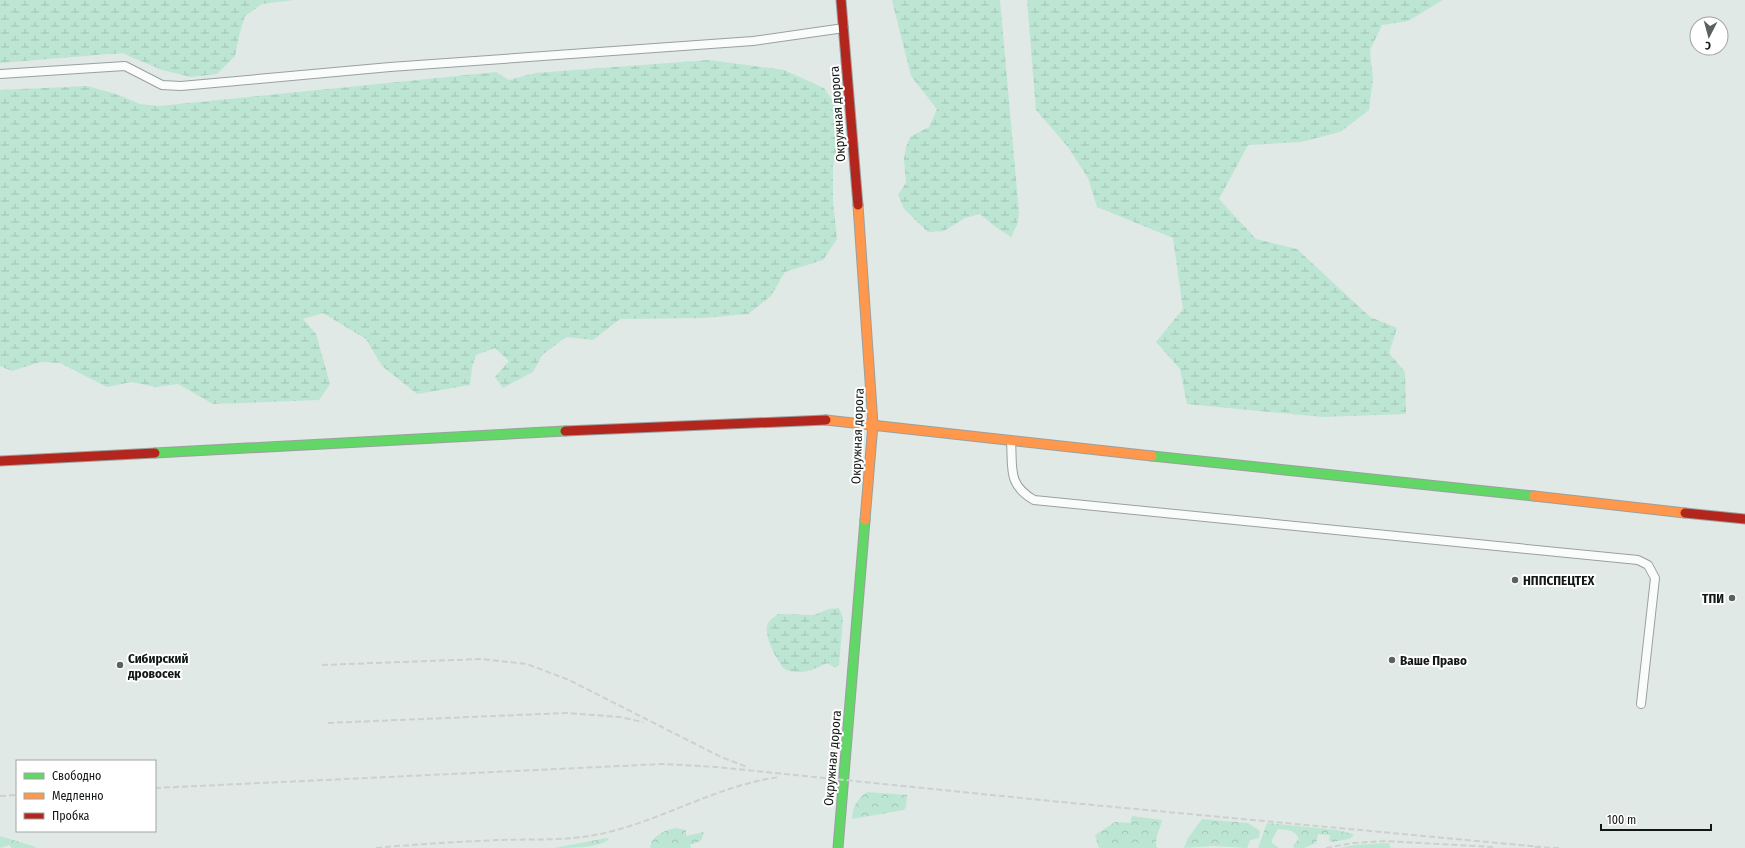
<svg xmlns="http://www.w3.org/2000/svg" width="1745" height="848" viewBox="0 0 1745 848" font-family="'Fira Sans Condensed',sans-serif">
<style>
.forest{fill:url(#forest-crowns)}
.wetland{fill:url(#wetland-marsh)}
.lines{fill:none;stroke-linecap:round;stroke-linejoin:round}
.street-casing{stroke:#9aa09e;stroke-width:10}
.fast-casing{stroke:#9aa09e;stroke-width:11}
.slow-casing{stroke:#9aa09e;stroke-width:11}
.jam-casing{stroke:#9aa09e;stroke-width:11}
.street{stroke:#fafcfb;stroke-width:8}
.fast{stroke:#63d668;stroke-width:9}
.slow{stroke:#ff974d;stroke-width:9}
.jam{stroke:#b3261e;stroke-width:9}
.rail{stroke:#ced0d0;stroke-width:2;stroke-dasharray:6 3;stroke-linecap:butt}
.poi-dot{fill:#5a615e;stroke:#fff;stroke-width:1.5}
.labels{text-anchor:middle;stroke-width:4;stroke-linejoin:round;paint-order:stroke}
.street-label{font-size:13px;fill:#121815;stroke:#fff}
.poi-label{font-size:13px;font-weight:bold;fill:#121815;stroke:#fff;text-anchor:start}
</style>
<defs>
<pattern id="forest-crowns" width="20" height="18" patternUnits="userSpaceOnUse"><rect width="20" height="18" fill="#bde5d4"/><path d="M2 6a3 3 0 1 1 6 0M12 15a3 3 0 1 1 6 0" fill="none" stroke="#a1c4b5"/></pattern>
<pattern id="wetland-marsh" width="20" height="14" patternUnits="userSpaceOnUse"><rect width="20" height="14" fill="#bde5d4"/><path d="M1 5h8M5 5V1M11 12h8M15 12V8" fill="none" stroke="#a1c4b5"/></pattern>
</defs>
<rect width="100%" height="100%" fill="#e0e9e5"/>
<path class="forest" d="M867,792L907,795L906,807L904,810L852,819C853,806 856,800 867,792Z
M1132,816L1162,820C1160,830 1154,837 1157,848H1099L1095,835L1115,822L1130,823Z
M1202,819L1248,823L1260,831L1259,838L1250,840L1247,848L1213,846L1184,848L1188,838Z
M1267,823L1337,830L1353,834V836L1349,839L1332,842L1329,841L1330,835L1318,834L1316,843L1304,848H1294L1293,845L1299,839C1294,829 1288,830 1278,829L1272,840V843L1279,848H1258Z
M675,828L686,830V836L704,832L701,841L690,845L691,848H650C652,835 664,831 675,828Z
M0,836L36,847V848H12L9,845L0,848Z
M607,838L609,839C600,848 570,848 554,848Z
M1389,843L1391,848H1340L1354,845Z"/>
<path class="wetland" d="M0,0H294L262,4L245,16L239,36L235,56L217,74L191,77L162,70L122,53L0,63Z
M892,0H1000L1019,213L1017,225L1011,237L997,228L980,214L965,218L944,231L928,232L904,209L898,195L906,183L904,159L906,147L910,137L929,127L937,109L911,76Z
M1027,0H1443L1408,21L1382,25L1370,50L1373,79L1369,110L1340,132L1301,142L1248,145L1219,199L1256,239L1297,249L1370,317L1397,328L1389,353L1405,372L1406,414L1323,417L1187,404L1180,369L1156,342L1183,309L1173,238L1097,207L1088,178L1068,147L1036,110Z
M709,60L784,70L824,88L839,111L840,139L833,166V202L837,239L823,260L785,272L771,296L748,314L703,318L620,319L593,340L566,337L542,355L533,372L503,388L495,377L509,361L495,348L476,355L472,367L470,385L417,394L382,366L366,339L323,313L303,319L316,334L330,384L319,400L213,404L178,384L156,387L131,382L107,387L60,363L40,362L12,371L0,366V90L87,86L116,94L140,104L159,106L496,72L509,80L535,73Z
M839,608L843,618L839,666L834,667L827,663C813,670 798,677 783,668C776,657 765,640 767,626C768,621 774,617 778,614L814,615L829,609Z"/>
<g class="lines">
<defs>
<path id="street" d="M0,74L125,66L162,85L181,86L390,67L753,41L844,28
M1011,441C1013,469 1007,484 1034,500L1638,560L1648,565L1655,578L1641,704"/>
<path id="fast" d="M155,453L565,431
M1152,456L1534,496
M838,848L865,520"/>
<path id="slow" d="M858,205L873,424L865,520
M826,420L1152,456
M1534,496L1685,513"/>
<path id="jam" d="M841,0L858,205
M565,431L826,420
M0,461L155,453
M1685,513L1745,519"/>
</defs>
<use href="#street" class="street-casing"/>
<use href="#fast" class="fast-casing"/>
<use href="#slow" class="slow-casing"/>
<use href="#jam" class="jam-casing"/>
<use href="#street" class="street"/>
<use href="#fast" class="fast"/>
<use href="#slow" class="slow"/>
<use href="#jam" class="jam"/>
<path class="rail" d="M322,665L481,659L527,664L569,680L721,757L747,767
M328,723L567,713L620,717L643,722
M155,788L663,764L716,767L1061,802L1541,847
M0,796L17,795
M1535,847L1559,848
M376,848C417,844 457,842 498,840C530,839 563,841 595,835C659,823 716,785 780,777
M1326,848L1353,843L1386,841L1493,847"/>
</g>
<g class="poi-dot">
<circle cx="1515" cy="580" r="4"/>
<circle cx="1732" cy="598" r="4"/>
<circle cx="1392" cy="660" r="4"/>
<circle cx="120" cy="665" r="4"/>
</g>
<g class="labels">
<g class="street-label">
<text transform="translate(837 114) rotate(-94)" y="5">Окружная дорога</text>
<text transform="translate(857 436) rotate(-88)" y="5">Окружная дорога</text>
<text transform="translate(832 758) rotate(-85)" y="5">Окружная дорога</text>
</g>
<g class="poi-label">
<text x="1523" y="585">НППСПЕЦТЕХ</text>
<text x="1724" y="603" text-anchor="end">ТПИ</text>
<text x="128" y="663">Сибирский<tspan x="128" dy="15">дровосек</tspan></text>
<text x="1400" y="665">Ваше Право</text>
</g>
</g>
<rect x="16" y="760" width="140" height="72" fill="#ffffff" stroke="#a0a3a1"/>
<rect x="24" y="773" width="20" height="6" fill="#63d668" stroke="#a0a3a1"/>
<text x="52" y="780" font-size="12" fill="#121815">Свободно</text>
<rect x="24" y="793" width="20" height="6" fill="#ff974d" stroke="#a0a3a1"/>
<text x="52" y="800" font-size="12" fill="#121815">Медленно</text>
<rect x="24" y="813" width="20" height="6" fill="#b3261e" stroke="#a0a3a1"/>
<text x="52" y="820" font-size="12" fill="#121815">Пробка</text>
<g transform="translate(1709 36) rotate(186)"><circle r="19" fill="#ffffff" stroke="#a0a3a1"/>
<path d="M0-3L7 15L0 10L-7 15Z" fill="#5a615e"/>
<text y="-6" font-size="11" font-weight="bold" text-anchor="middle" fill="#121815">С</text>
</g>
<path d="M1601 824v6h110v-6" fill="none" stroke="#121815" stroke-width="2"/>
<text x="1607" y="824" font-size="12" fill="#121815" stroke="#ffffff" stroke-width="3" paint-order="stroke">100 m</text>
</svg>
